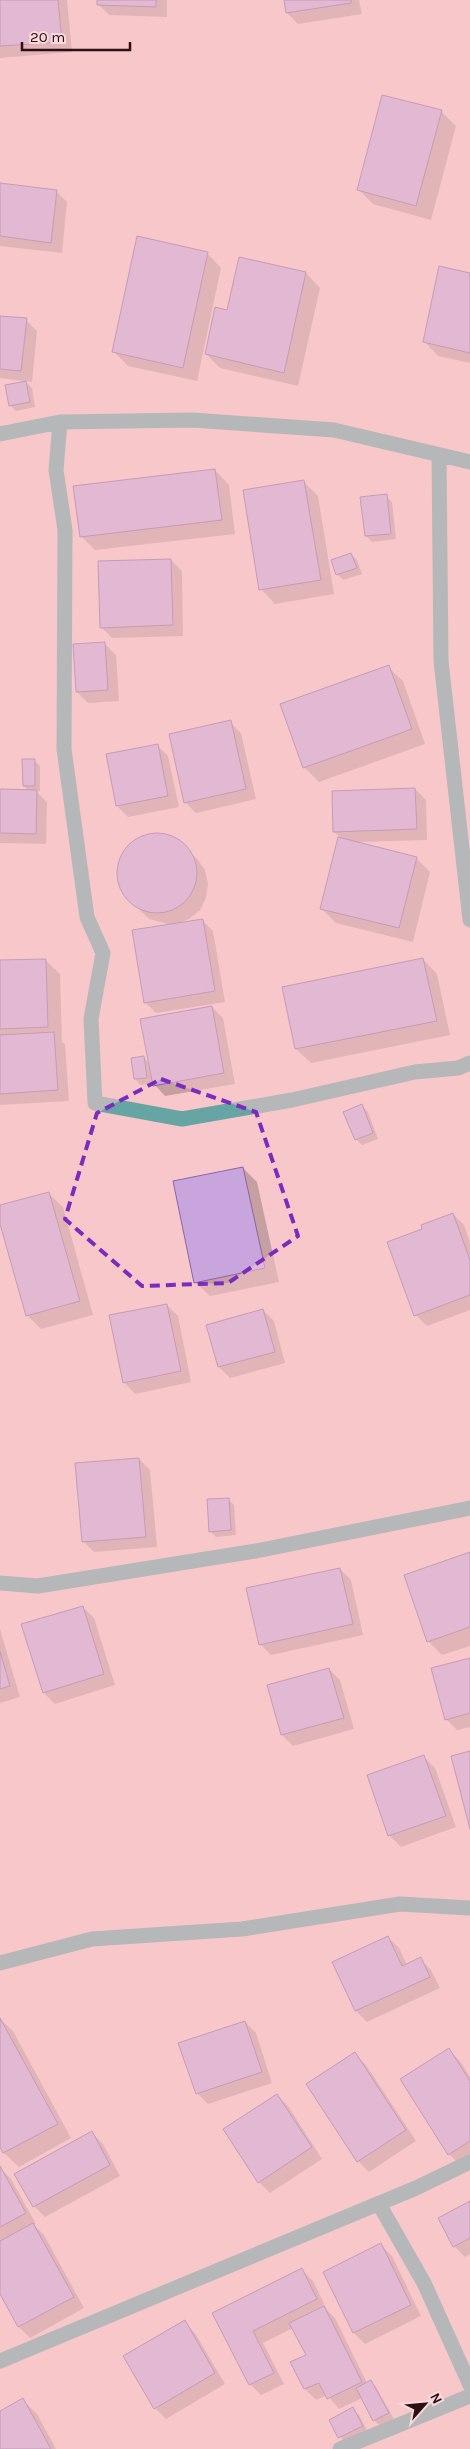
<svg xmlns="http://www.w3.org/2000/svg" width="470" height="2449" viewBox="0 0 470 2449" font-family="Karla,sans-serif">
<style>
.shadow{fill:#0003}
.building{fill:#c8a6dd;stroke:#8a669f}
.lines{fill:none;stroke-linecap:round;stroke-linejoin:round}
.minor{stroke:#66a5a3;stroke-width:15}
.marked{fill:none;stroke:#7b2cbf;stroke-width:4;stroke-dasharray:10 6;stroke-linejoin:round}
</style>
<rect width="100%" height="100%" fill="#f8c7cb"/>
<path class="shadow" d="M0,0H67L72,52L0,58Z
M98,0H167V17L109,15L98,4Z
M285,0H359L362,14L298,24L287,13Z
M441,111L456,126L431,220L373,204L359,190Z
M0,184L56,191L67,202L62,253L0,246Z
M207,253L221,268L197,381L128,366L113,351Z
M306,273L320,288L298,386L220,368L206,354L228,312Z
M470,274V363L438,356L424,341Z
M0,317L26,320L37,331L32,382L0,378Z
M26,382L32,388L35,407L16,411L10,405Z
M215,470L229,485L235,534L95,550L81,536Z
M303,481L318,496L334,594L275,604L261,589Z
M386,496L392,502L396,539L372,542L366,536Z
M351,554L357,560L362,574L343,580L337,574Z
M171,560L182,571L183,636L112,638L101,627Z
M105,644L116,655L119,701L88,703L77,692Z
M388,667L403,681L425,744L319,782L304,767Z
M230,722L241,733L256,799L196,813L185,802Z
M157,745L168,756L179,807L128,817L117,806Z
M34,760L40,766V791H36L47,802L46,844L0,843V790L29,791L24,786Z
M415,789L426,800L427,840L358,842L416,858L430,872L413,942L336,923L321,908L342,839L334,832Z
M154,834L167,835L178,840L198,860L205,870L208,884L206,898L200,910L189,919L181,922L202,920L213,931L225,1002L156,1013L145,1002L168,924L149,919L127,898L119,885L118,871L122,856L130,844L143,837Z
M423,959L437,974L450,1035L311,1063L296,1049L284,988Z
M45,960L60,974L62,1042L65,1044L69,1101L0,1105V962Z
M212,1007L223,1018L235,1084L165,1096L153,1083L141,1085L135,1079L144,1058L150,1064Z
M362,1106L368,1112L378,1139L362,1145L356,1139Z
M243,1168L257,1182L279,1282L210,1296L195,1282Z
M48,1193L63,1207L93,1315L41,1329L27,1315L0,1219V1206Z
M453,1214L464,1225L470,1243V1310L427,1326L416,1315L424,1230Z
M167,1305L178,1316L191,1382L135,1394L124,1382Z
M263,1310L274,1321L285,1363L230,1378L219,1367Z
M139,1459L150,1470L157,1547L94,1552L83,1541Z
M228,1499L234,1505L236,1535L216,1537L210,1531Z
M470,1554V1646L442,1655L428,1641Z
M340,1569L351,1580L363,1635L271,1655L260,1644Z
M83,1607L94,1618L115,1685L55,1704L44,1693Z
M0,1629L20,1697L0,1703Z
M470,1659V1727L457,1730L446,1719Z
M329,1669L340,1680L354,1729L293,1746L282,1735L268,1686Z
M424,1757L435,1768L456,1827L401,1847L390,1836L369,1776Z
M388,1937L399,1948L407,1965L420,1959L431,1970L440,1988L367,2022L356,2011L334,1962Z
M0,2019L13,2031L71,2138L19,2167L4,2153L0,2145Z
M245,2022L256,2033L272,2083L208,2104L197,2093Z
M449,2050L460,2061L470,2077V2158L460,2165L449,2154Z
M355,2054L366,2065L416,2141L369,2172L358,2161Z
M277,2095L288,2106L322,2159L270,2193L259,2182Z
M92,2133L103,2144L120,2176L45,2217L34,2206Z
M0,2168L11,2179L36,2224L34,2225L44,2235L84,2308L30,2338L19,2327L0,2291Z
M470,2202V2254L465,2257L454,2246Z
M381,2245L392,2256L421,2316L365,2344L354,2333L324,2272Z
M302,2270L313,2281L327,2310L335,2318L367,2383L371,2381L376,2387L394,2419L380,2426L374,2420L362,2398L339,2409L327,2395L316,2400L305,2389L292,2363L307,2356L293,2328L263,2343L284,2384L261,2395L250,2384L214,2313Z
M184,2322L195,2333L225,2384L166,2419L155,2408L125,2357Z
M23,2400L37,2414L56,2449H0V2412Z
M353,2409L359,2415L368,2432L345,2443L330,2421Z"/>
<path class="building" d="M0,0H58L62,42L0,46Z
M97,0H156V7L97,5Z
M284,0H351V3L286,13Z
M382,95L442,110L416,206L357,190Z
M0,183L57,190L51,243L0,236Z
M137,236L208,252L183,368L112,352Z
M239,257L306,272L284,373L205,354L215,307L227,310Z
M439,266L470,273V353L423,342Z
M0,316L27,318L21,371L0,369Z
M26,381L30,402L9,406L5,385Z
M215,469L222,520L80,537L73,486Z
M304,480L321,580L259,590L243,490Z
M387,494L391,534L365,536L360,497Z
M351,553L357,568L336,575L331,560Z
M171,559L173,625L100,628L98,561Z
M105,642L108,690L76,692L73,644Z
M389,665L412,729L303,768L280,704Z
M231,720L246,789L184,803L169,734Z
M158,744L168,796L116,806L106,754Z
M22,759H35V786H23Z
M415,788L417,829L333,832L332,791Z
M0,789L37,790L36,834L0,833Z
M117 873a40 40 0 1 1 80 0a40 40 0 1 1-80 0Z
M338,837L417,857L399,928L320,909Z
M203,919L215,991L144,1003L132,930Z
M423,958L437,1021L295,1049L282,987Z
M46,959L48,1027L0,1029V960Z
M212,1006L224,1073L153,1086L140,1019Z
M54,1032L58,1090L0,1094V1035Z
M144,1056L147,1078L134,1079L131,1058Z
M362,1104L373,1133L355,1140L343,1112Z
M243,1167L265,1268L194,1283L173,1181Z
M49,1192L80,1301L26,1316L0,1224V1205Z
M453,1213L470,1260V1295L414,1316L387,1242L422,1229L421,1225Z
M167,1304L181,1371L123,1383L109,1315Z
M263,1309L275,1352L218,1367L206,1325Z
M139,1458L146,1537L82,1542L75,1463Z
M229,1498L231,1530L209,1532L207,1499Z
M470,1552V1627L427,1642L404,1575Z
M340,1568L353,1624L259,1645L246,1588Z
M83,1606L104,1674L43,1693L21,1624Z
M0,1651L10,1686L0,1689Z
M470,1658V1713L445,1720L431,1668Z
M329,1668L344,1718L281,1735L267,1685Z
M470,1751V1829L451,1756Z
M424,1755L446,1816L388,1836L367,1775Z
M388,1936L402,1966L421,1957L430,1977L355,2011L332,1962Z
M0,2018L58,2124L3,2153L0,2147Z
M245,2021L262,2072L196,2094L178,2043Z
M449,2048L470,2081V2141L448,2155L400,2079Z
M355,2052L406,2130L357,2162L306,2084Z
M277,2094L312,2147L258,2183L223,2129Z
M92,2131L110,2165L33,2207L14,2174Z
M0,2166L26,2213L0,2227Z
M470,2201V2238L453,2247L438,2218Z
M33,2223L74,2297L18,2327L0,2294V2241Z
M381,2243L411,2305L353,2333L323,2272Z
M302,2268L317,2299L253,2331L274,2373L249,2385L212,2313Z
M324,2306L362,2382L327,2399L319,2383L304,2389L290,2362L306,2355L289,2323Z
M185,2320L215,2373L154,2409L123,2356Z
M371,2380L389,2413L373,2421L356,2388Z
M23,2398L51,2449H0V2411Z
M353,2407L363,2426L338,2438L329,2420Z"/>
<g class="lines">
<path class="minor" d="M60,422L56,470L65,530L64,749L87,917L103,953L91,1019L95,1103L182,1119L292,1100L415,1072L458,1068L470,1063
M0,434L60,422L192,420L334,430L470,462
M439,455L441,661L470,920
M0,1583L38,1586L256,1551L470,1508
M0,1963L92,1939L242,1929L400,1904L470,1908
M379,2204L424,2283L470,2385
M0,2361L416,2188L470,2162
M340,2449L470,2396"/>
</g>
<path d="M0 0H470V2449H0ZM161,1079L256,1112L298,1236L228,1283L142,1286L65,1219L97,1113Z" fill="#f8c7cb" fill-opacity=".55" fill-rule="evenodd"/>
<path class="marked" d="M161,1079L256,1112L298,1236L228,1283L142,1286L65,1219L97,1113Z"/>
<g transform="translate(425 2404) rotate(63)" stroke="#fad9dc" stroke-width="4" paint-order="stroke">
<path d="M0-4L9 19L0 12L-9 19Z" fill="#2b0f13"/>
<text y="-8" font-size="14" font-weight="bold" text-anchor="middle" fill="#2b0f13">N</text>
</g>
<path d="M22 42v8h108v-8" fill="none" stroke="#2b0f13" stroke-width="2.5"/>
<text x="30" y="42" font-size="15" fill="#2b0f13" stroke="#fad9dc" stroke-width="4" paint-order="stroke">20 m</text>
</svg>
